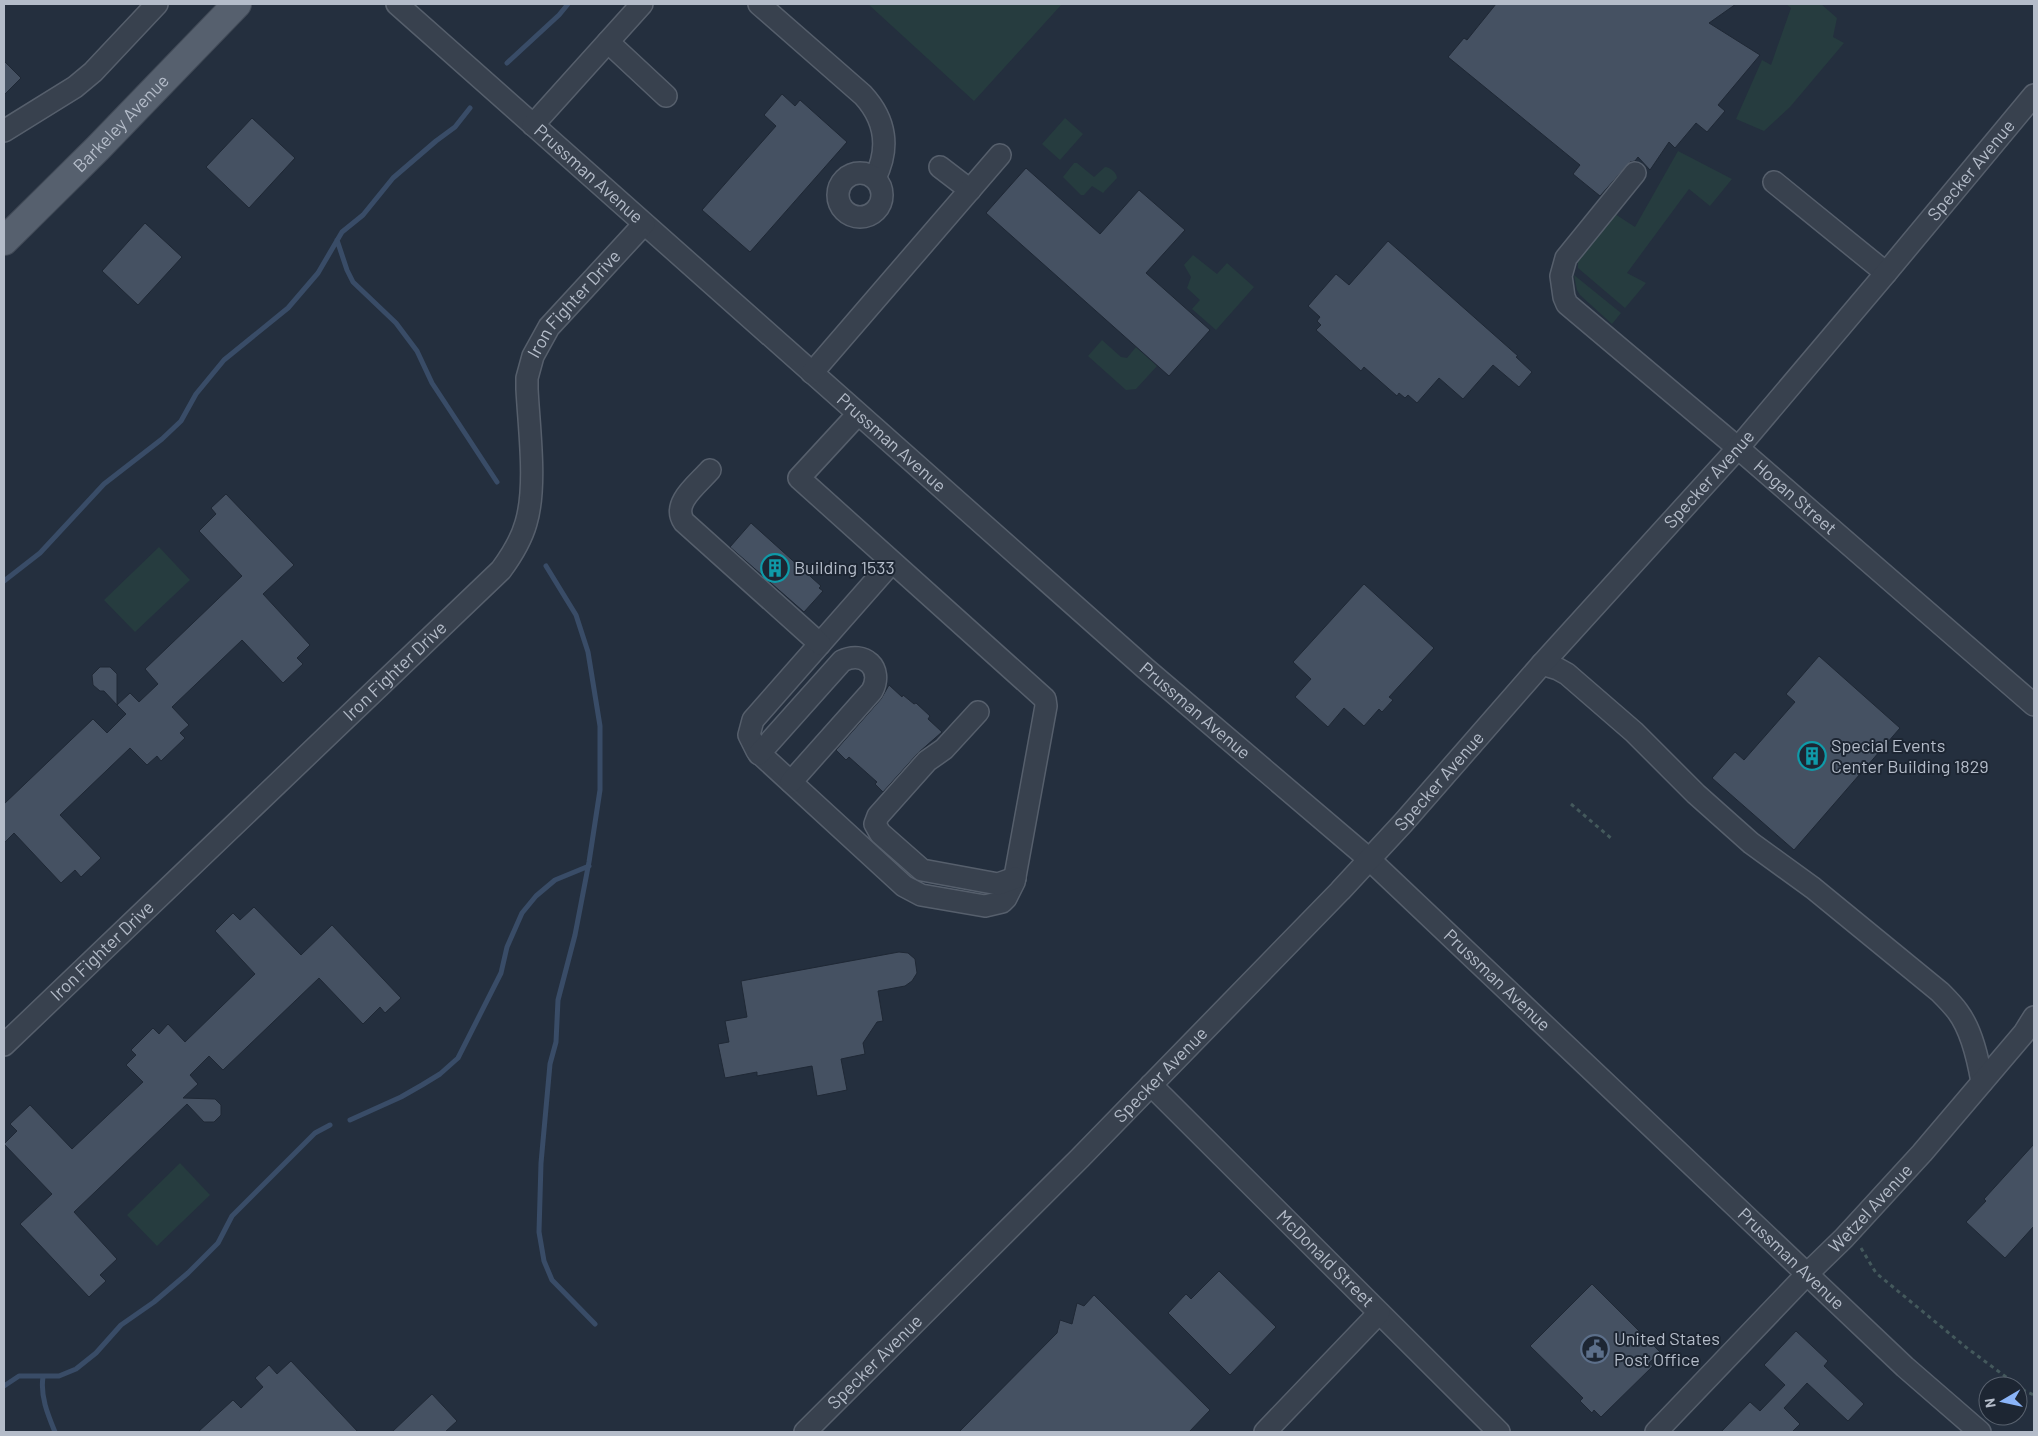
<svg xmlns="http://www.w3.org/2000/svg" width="2038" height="1436" viewBox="0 0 2038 1436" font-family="Barlow,sans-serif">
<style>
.green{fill:#263c3f}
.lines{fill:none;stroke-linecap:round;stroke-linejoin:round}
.stream{stroke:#394c67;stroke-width:5}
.building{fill:#455162;stroke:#1f2835}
.minor-casing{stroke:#565f6c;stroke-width:24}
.major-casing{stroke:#414a57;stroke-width:30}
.path{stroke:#44595c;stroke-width:3;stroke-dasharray:4 4;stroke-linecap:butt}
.minor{stroke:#38414e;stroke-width:21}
.major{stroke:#56606e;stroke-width:28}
.labels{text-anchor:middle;stroke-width:4;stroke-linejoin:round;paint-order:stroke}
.street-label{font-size:18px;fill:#b4bcc9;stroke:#1d2633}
.poi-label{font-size:18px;fill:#b4bcc9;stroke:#1d2633;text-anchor:start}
</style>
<rect width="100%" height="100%" fill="#242f3e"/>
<path class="green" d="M868,4H1062L974,101Z
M1786,4H1821L1837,18L1833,37L1844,43L1790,107L1764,131L1736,119L1762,60L1771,65L1791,8Z
M1065,118L1083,134L1060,160L1042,144Z
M1678,151L1732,179L1710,206L1689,189L1627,273L1646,283L1625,308L1578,268V262L1615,214L1635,227Z
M1074,163H1077L1094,177L1105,167C1110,167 1117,173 1117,178L1103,193L1092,186L1084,195H1081L1063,177Z
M1193,255L1217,274L1227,263L1254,287L1216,330L1192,309L1200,300L1187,288L1191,277L1184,265Z
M1574,275L1621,313L1612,324L1580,295L1577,290Z
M1102,340L1121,357L1127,358L1136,347L1157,366L1136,389L1126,390L1088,356Z
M159,547L190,580L135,632L104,600Z
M180,1163L210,1195L157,1246L127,1215Z"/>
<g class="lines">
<path class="stream" d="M507,63L559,15L568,4
M337,240L347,270L353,282L396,323L417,351L432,383L497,482
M546,566L576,615L588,652L600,726V790L589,862L575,935L558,1000L556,1042L550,1064L541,1163L539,1232L544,1261L552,1280L595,1324
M4,581L40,553L104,484L162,439L181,421L196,394L224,360L288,308L318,273L342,232L363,215L393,178L436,141L455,127L470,108
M350,1120L401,1097L422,1085L440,1074L458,1058L501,973L507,947L522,913L536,896L555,880L589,866
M43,1377C40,1396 48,1415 55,1432
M4,1386L19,1376H59L76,1369L96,1353L121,1325L154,1302L188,1273L218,1243L232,1216L315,1133L330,1125"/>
</g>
<path class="building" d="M1496,4H1736L1709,23L1760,55L1718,105L1725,111L1707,132L1696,123L1675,148L1669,142L1650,170L1638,157L1635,161L1630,162L1600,196L1573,174L1580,165L1448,57L1464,38L1467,40Z
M4,61L21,78L4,95Z
M782,94L795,106L800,100L847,142L750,252L702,210L776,126L764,115Z
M252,118L295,158L249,208L206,167Z
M1026,168L1100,234L1139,190L1185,230L1146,273L1210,330L1169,376L986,213Z
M145,223L182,257L138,305L102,271Z
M1388,241L1518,356L1516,357L1532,372L1519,387L1493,365L1463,399L1439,378L1417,403L1408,395L1405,398L1399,393L1397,396L1364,367L1361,371L1316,330L1321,325L1317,321L1320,317L1308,306L1336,274L1349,285Z
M226,494L294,565L263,594L310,645L297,658L303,664L283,683L242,640L172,707L189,725L180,733L185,738L161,761L157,756L147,765L130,748L60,815L101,858L81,877L75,870L61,883L14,833L4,843V804L93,719L107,733L126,714L117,705L130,693L139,702L158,684L145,669L242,576L199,531L216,514L211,508Z
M751,523L821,586L819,588L823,591L804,612L730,547Z
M1364,584L1434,648L1389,697L1393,700L1382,712L1379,709L1364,726L1344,708L1328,727L1295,697L1311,679L1293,662Z
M1819,656L1900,728L1794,850L1712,778L1735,752L1744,760L1795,702L1786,694Z
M100,667H110L117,674V705L104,691H100L93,685L92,675Z
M889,685L902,697L903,695L914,704L916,703L930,716L928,719L942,732L918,753L883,792L875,784L877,782L849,757L846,760L836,750L881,699Z
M254,907L301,955L332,925L401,998L385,1013L380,1007L363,1024L319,978L223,1070L209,1056L190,1075L198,1084L183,1098L215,1099L221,1105V1115L214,1122H204L187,1104L74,1212L117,1259L100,1275L106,1281L89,1297L20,1224L52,1194L4,1144L17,1131L10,1124L30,1105L72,1149L143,1082L126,1065L136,1055L131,1050L153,1028L159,1034L168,1024L185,1042L255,974L215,931L233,913L240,920Z
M899,952L908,953L915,959L917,973L912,981L905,986L878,991L883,1021L877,1022L863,1043L865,1054L841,1059L847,1090L817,1096L812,1066L757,1076V1072L725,1078L718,1044L729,1042L725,1021L747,1017L741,981Z
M2034,1144V1226L2005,1258L1966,1222L1986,1201L1984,1199Z
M1219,1271L1276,1327L1230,1375L1168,1313L1186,1294L1191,1299Z
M1592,1284L1660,1352L1649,1363L1653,1366L1601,1417L1594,1410L1592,1413L1580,1401L1583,1398L1530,1346Z
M1094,1295L1210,1410L1189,1432H959L1057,1333L1060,1320L1072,1324L1077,1303L1084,1306Z
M1796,1331L1828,1361L1824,1366L1864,1404L1848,1421L1807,1383L1784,1408L1800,1424L1792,1432H1721L1750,1402L1760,1411L1785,1385L1764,1365Z
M291,1361L358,1432H198L233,1400L241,1408L263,1387L255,1378L269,1365L277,1374Z
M432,1394L457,1421L445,1432H392Z"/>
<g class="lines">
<defs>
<g id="minor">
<path id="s1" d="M397,4L1146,669L1369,859L1905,1367L1980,1432"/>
<path d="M759,4L863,95C886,120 890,148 875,178"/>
<path d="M608,42L666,96"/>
<path d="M533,125L642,4"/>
<path d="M4,131L75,87L93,72L157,4"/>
<path d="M940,167L970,190"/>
<circle cx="860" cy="195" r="22"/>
<path id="s2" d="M1635,173L1566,258L1561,276L1564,297L1567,304L1738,448L2034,705"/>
<path d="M1774,182L1886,273"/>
<path d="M812,373L1000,155"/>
<path d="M858,414L799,478L1045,699L1046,706L1014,882L1006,898L1002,902L985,906L921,895L904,886L757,751L749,735L753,720L892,562"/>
<path d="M710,470C698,484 671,503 684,522L820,644"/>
<path d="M1542,664L1558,669L1567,674L1634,732L1696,794L1751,843L1813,888L1940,992C1946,998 1953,1005 1958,1012C1972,1031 1978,1059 1982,1082"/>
<path d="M978,712L944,749L927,761L878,816L875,824L880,833L922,870L998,884L1015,878"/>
<path d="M759,754L842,661C864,650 884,668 872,691L791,782"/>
<path id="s3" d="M4,1045L501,570C512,555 521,541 526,523C537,486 529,429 527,389V378L533,356L549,327L644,224"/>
<path id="s4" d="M1151,1085L1499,1432"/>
<path id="s5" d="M805,1432L1080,1158L1340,891L1403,823L1542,664L1738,448L1886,273L2034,95"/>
<path d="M1265,1432L1379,1313"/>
<path id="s6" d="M1656,1432L1808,1273L1844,1238L1922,1153L2024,1033L2034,1017"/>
</g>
<g id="major">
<path id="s7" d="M4,241L98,148L237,4"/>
</g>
</defs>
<use href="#minor" class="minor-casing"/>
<use href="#major" class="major-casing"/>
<path class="path" d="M1571,804L1612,839
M1861,1248L1876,1273L1967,1348L2025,1391L2034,1395"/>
<use href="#minor" class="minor"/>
<use href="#major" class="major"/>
</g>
<defs>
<symbol id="building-ring" viewBox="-11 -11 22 22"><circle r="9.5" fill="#1d2633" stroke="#0f9aa8" stroke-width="1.5"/><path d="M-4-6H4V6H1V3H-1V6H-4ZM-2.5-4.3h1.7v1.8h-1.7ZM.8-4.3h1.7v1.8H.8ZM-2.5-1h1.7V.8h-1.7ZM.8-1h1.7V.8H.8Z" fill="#0f9aa8"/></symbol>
<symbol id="civic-ring" viewBox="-11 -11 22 22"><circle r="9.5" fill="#1d2633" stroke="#5c6f8a" stroke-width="1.5"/><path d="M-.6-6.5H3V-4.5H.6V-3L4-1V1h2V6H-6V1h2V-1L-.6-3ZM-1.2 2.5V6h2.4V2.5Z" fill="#5c6f8a"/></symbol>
</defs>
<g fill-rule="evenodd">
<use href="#building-ring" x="759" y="552" width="32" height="32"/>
<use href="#building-ring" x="1796" y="740" width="32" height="32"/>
<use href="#civic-ring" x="1579" y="1333" width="32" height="32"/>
</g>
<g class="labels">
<g class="street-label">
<text dy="6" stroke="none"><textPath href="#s7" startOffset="166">Barkeley Avenue</textPath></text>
<text dy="6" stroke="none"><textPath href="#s5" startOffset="1719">Specker Avenue</textPath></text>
<text dy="6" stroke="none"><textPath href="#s1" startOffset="256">Prussman Avenue</textPath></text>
<text dy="6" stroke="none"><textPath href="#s3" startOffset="976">Iron Fighter Drive</textPath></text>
<text dy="6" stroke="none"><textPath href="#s1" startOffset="661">Prussman Avenue</textPath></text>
<text dy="6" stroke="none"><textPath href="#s5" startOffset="1314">Specker Avenue</textPath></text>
<text dy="6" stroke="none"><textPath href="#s2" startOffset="456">Hogan Street</textPath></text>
<text dy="6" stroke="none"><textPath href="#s3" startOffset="541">Iron Fighter Drive</textPath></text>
<text dy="6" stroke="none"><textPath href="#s1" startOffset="1066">Prussman Avenue</textPath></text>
<text dy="6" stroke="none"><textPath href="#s5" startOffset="909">Specker Avenue</textPath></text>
<text dy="6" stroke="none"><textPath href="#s3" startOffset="136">Iron Fighter Drive</textPath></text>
<text dy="6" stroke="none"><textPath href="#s1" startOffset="1471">Prussman Avenue</textPath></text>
<text dy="6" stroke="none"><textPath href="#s5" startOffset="504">Specker Avenue</textPath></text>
<text dy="6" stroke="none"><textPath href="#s6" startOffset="310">Wetzel Avenue</textPath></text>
<text dy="6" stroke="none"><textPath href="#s1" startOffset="1876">Prussman Avenue</textPath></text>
<text dy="6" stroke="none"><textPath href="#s4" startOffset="246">McDonald Street</textPath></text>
<text dy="6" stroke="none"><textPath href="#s5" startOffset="99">Specker Avenue</textPath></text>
</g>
<g class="poi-label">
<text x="794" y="574">Building 1533</text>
<text x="1831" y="752">Special Events<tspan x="1831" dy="21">Center Building 1829</tspan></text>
<text x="1614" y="1345">United States<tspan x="1614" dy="21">Post Office</tspan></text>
</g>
</g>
<rect width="2038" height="1436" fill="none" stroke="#b4bcc9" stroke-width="10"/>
<g transform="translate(2003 1401) rotate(261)"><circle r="24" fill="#1d2633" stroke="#59626f"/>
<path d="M0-4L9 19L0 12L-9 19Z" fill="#8ab4f8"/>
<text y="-8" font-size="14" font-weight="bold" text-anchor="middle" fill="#b4bcc9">N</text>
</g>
</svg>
